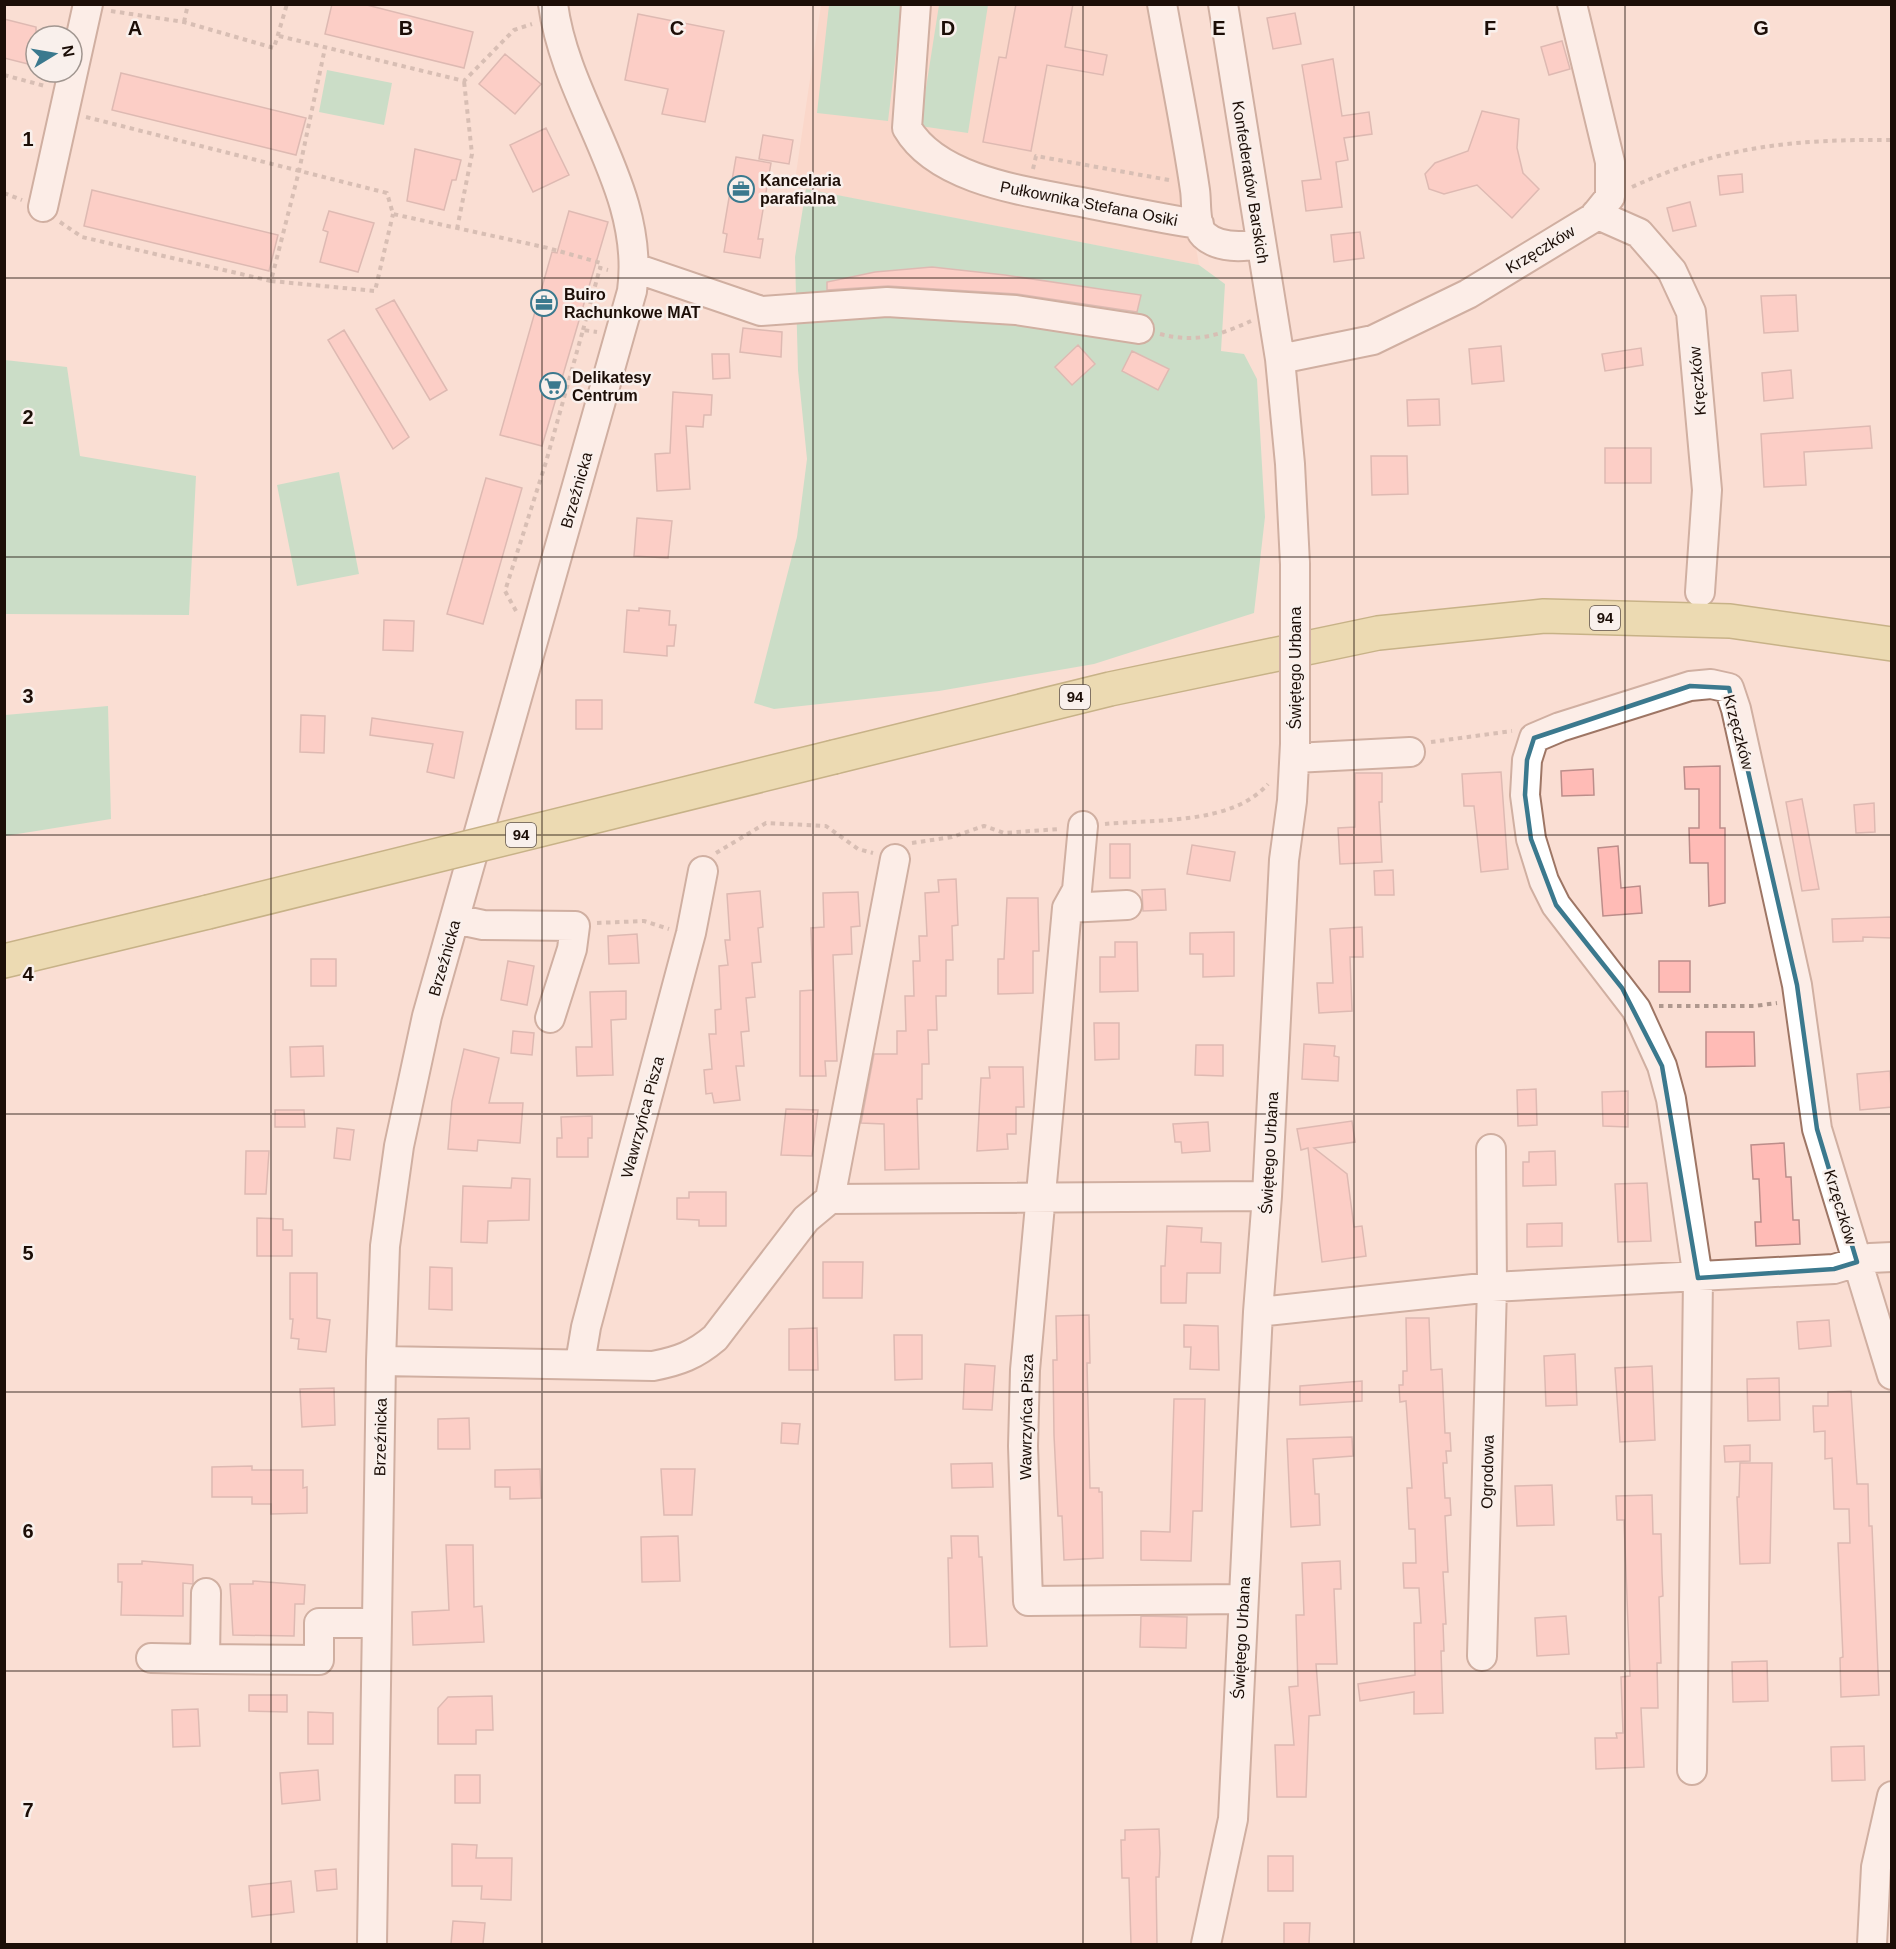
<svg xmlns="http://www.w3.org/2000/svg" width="1896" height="1949" viewBox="0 0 1896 1949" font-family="Arial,sans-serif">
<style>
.built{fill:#facfbe}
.green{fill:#93dcb9}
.building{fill:#ffbbb6;stroke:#bc8d8a;stroke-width:1.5}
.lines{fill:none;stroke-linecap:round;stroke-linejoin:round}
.minor-casing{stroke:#9e7665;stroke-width:32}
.major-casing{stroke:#8a7c2b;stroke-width:36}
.path{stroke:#af988e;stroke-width:4;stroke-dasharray:4.5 4.5;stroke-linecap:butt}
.minor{stroke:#fff;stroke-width:28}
.major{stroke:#dcd48b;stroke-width:33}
.minor-bridge-casing{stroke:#9e7665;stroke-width:32;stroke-linecap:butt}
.major-bridge-casing{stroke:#8a7c2b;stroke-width:36;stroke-linecap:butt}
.minor-bridge{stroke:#fff;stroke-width:28}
.major-bridge{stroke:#dcd48b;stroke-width:33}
.marked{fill:none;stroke:#3b798e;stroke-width:4.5;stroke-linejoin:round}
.grid{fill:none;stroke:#1c0e07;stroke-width:1.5;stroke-opacity:0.55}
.labels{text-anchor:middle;stroke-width:5;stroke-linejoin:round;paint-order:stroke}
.shield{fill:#f9f0ec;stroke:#5e524c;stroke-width:1.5}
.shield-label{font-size:15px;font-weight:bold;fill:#1c0e07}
.poi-label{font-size:16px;font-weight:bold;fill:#1c0e07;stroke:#f9f0ec;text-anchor:start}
.street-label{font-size:16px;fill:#1c0e07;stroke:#f9f0ec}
.grid-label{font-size:20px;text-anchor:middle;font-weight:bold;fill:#1c0e07;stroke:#f9f0ec;stroke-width:5;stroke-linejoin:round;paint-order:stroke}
</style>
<rect width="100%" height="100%" fill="#faded3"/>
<path class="built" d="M821,5H1155L1199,265L794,187Z"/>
<path class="green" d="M829,5H902L888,121L817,113Z
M939,5H988L968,133L920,126Z
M327,70L392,83L384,125L319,112Z
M806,189L1199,265L1225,284L1221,351L1244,354L1257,379L1265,517L1254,613L1094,664L939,691L774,709L754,703L797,537L807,459L798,370L795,257Z
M5,360L67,367L80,456L196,476L189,615L5,614Z
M339,472L359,574L297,586L277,485Z
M108,706L111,819L5,836V715Z"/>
<path class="building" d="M332,4H363L473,32L464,68L325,34Z
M1016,4H1073L1065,47L1107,55L1103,75L1047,65L1031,151L983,142L999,57L1006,58Z
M1295,13L1301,44L1273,49L1267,18Z
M638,14L724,31L705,122L662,114L668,89L625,80Z
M4,19L36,27V66L4,58Z
M1562,41L1570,69L1549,75L1541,47Z
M505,54L541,84L515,114L479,84Z
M1333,59L1342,116L1369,112L1372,134L1344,138L1348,160L1336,162L1342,207L1306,211L1302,181L1321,179L1302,65Z
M121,73L306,118L296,155L112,110Z
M1482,111L1519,119L1517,148L1523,173L1539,189L1512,218L1477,185L1444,194L1429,189L1425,174L1435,163L1468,151Z
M546,128L569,175L533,192L510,145Z
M763,135L793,140L789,164L759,159Z
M415,149L461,160L456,180H452L444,210L407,201Z
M736,157L771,163L758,239H763L760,258L724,252L727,234L723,233Z
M1742,174L1743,192L1720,195L1718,176Z
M92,190L278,235L269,271L84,226Z
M1690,202L1696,226L1673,231L1667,208Z
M329,211L374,223L358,272L320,262L328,232L323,230Z
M569,211L608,222L542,446L500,435L552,252L557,253Z
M1360,232L1364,258L1334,262L1331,235Z
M932,267L1005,275L1141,295L1137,312L1017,294L888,286L827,290V282L875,272Z
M1796,295L1798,331L1764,333L1761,296Z
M394,300L447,390L430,400L376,309Z
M743,328L782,332L781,357L740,352Z
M344,330L409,437L393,449L328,340Z
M1078,345L1095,364L1072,385L1055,367Z
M1501,346L1504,381L1472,384L1469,349Z
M1641,348L1643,365L1605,371L1602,354Z
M1132,351L1169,369L1158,390L1122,371Z
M712,354H729L730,378L713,379Z
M1791,370L1793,398L1764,401L1762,373Z
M673,392L712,395L711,415H704L703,427L686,426L690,489L657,491L655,454L670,453Z
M1439,399L1440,425L1408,426L1407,400Z
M1870,426L1872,448L1804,452L1806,485L1764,487L1761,434Z
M1605,448H1651V483H1605Z
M1371,456H1407L1408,494L1372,495Z
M486,478L522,488L483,624L447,614Z
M637,518L672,521L668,558L634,556Z
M639,608L670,611L669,625H676L674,646H667V656L624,652L627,610L639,611Z
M384,620L414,621L413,651L383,650Z
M576,700H602V729H576Z
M301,715L325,716L324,753L300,752Z
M372,718L463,732L454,778L427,772L433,744L370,735Z
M1720,766V828H1725V903L1709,906L1708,863H1690L1689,828H1699V789H1685L1684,767Z
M1593,769L1594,795L1562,796L1561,771Z
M1501,772L1508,869L1481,872L1474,806H1464L1462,774Z
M1355,773H1382V802H1379L1382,862L1340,864L1338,828L1355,827Z
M1802,799L1819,889L1802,891L1786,802Z
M1874,803L1875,832L1856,833L1854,805Z
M1110,844H1130V878H1110Z
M1192,845L1235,852L1230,881L1187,874Z
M1618,846L1621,888L1640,886L1642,913L1603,916L1598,848Z
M1393,870L1394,895H1375L1374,871Z
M956,879L958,925L952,926L953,960H946V996H936L937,1030H928L929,1064H922V1099H917L919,1169L885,1170L884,1124L861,1123L874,1054H897V1031H906L905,996H914L913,961H920L919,936H927L925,893L939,892L938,880Z
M1165,889L1166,910L1143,911L1142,890Z
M760,891L763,927L758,928L761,962L752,963L755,997L746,998L749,1031L741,1032L744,1066H736L740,1100L714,1103L712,1093L706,1094L704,1070L712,1069L709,1034H716L715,1010L721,1009L719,966L728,965L725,940H730L727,894Z
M858,892L860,926L851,927L852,954L833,955L837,1061H825L826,1076H800V991L813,990L811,928L824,927L823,893Z
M1007,898H1038L1039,951H1033V993L998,994V959H1004Z
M1892,917V938L1863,937V941L1833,942L1832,919Z
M1362,927L1363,957H1350L1352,1011L1319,1013L1317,983H1333L1330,929Z
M1234,932V976L1203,977V954H1190V933Z
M637,934L639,963L609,964L608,936Z
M1115,942H1137L1138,991L1100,992V957H1115Z
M311,959H336V986H311Z
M508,961L534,966L527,1005L501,1000Z
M1659,961H1690V992H1659Z
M626,991V1019L611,1020L613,1075L577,1076L576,1047H592L590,992Z
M1094,1023H1119V1059L1095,1060Z
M513,1031L534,1033L532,1055L511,1053Z
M1706,1032H1754L1755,1066L1706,1067Z
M1304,1044L1335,1046L1334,1056L1339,1057L1338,1081L1302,1079Z
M1196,1045H1223V1076L1195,1075Z
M323,1046L324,1076L291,1077L290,1047Z
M464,1049L499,1058L489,1103H523L520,1143L478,1140L477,1151L448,1149L452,1101Z
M989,1067H1023L1024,1107H1016V1134H1007L1008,1149L977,1151L981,1078H990Z
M1890,1071L1892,1107L1860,1110L1857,1074Z
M1536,1089L1537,1125L1518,1126L1517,1090Z
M1628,1091V1127L1603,1126L1602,1092Z
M786,1109L818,1110L812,1156L781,1155Z
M275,1110H304L305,1127H275Z
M592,1116V1138H588V1157H557V1138H562L561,1117Z
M1352,1121L1355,1142L1314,1148L1347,1174L1354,1227L1362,1226L1366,1256L1322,1262L1308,1148L1301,1150L1297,1129Z
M1208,1122L1210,1151L1182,1153L1181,1142H1175L1173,1124Z
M337,1128L354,1130L350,1160L334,1158Z
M1784,1143L1786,1177H1791L1793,1220H1799L1800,1244L1756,1246L1755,1222H1761L1759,1179H1753L1751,1145Z
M246,1151H269L266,1194H245Z
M1555,1151L1556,1185L1523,1186V1162H1529V1152Z
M512,1178L530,1179L529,1220L488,1221L487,1243L461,1242L463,1186L511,1188Z
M1647,1183L1651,1241L1618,1242L1615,1184Z
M689,1192H726V1226H699V1220L677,1219V1198H689Z
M257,1218L283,1219V1230H292V1256H257Z
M1562,1223V1246L1527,1247V1224Z
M1167,1226L1202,1228L1201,1242L1221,1243L1220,1273H1187L1186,1303H1161V1266H1165Z
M823,1262H863L862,1298H823Z
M430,1267L452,1268V1310L429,1309Z
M290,1273H317V1318L330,1320L326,1352L298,1349L299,1339L291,1338L293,1319H290Z
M1089,1315L1090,1363H1087L1090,1488H1099V1492H1102L1103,1558L1064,1560L1062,1516H1058L1054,1435L1053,1360H1057L1056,1316Z
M1406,1318H1429L1431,1370L1442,1369L1445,1433H1450L1451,1451H1446L1447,1463H1443L1445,1498H1450L1451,1515L1445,1516L1448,1572H1443L1446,1624H1443L1444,1651H1441L1443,1713L1414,1714V1692L1360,1701L1358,1684L1415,1675L1414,1623H1421L1419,1588H1404L1403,1563H1416L1415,1529H1409L1407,1488H1412L1406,1401L1400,1402L1399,1385H1403V1371H1407Z
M1829,1320L1831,1346L1799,1349L1797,1322Z
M1184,1325L1218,1326L1219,1370L1190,1369L1191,1347H1184Z
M817,1328L818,1370H789V1329Z
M894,1335H922V1379L895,1380Z
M1575,1354L1577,1405L1546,1406L1544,1356Z
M965,1364L995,1366L992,1410L963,1409Z
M1652,1366L1655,1440L1620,1442L1615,1368Z
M1779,1378L1780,1420L1748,1421L1747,1379Z
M1362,1381V1401L1300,1405V1386Z
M334,1388L335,1425L302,1427L300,1389Z
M1851,1391L1857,1484H1868L1869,1526H1872L1879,1695L1841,1697L1840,1658L1843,1657L1838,1543H1850L1849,1509H1834L1832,1458L1825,1459V1431L1814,1432L1813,1406H1828V1392Z
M1174,1399H1205L1202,1511H1193L1191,1561L1141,1560V1531L1170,1532Z
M469,1418L470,1449H438V1419Z
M782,1423L800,1424L798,1444L781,1443Z
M1352,1437L1353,1456L1313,1459L1315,1494H1319L1320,1525L1291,1527L1287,1439Z
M1750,1445V1461L1725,1462L1724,1446Z
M992,1463L993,1487L952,1488L951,1464Z
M1740,1463H1772L1770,1563L1740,1564L1737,1497H1739Z
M252,1466V1470H303V1488L307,1487V1513L271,1514V1504H252V1497H212V1467Z
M540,1469L541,1498L510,1499V1487H495V1470Z
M661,1469H695L692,1515H664Z
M1552,1485L1554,1525L1517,1526L1515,1486Z
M1652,1495L1653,1534H1661L1662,1573L1663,1596L1659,1597L1661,1663H1657L1658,1708H1641L1644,1767L1596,1769L1595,1738H1617L1616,1733H1623L1621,1677L1630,1676L1624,1520H1617L1616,1496Z
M678,1536L680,1581L642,1582L641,1537Z
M951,1536H978L979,1557H982L987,1646L950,1647L948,1558H952Z
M446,1545H473L474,1607L482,1606L484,1642L413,1645L412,1612L449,1610Z
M142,1561L193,1565V1584L183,1583V1616L121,1615L122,1582H118V1564H142Z
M1340,1561L1341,1589H1334L1337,1664H1316L1320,1715L1309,1716L1306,1797H1277L1275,1745H1294L1289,1687L1298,1686L1296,1615H1304L1302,1563Z
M253,1581L305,1585L304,1604H295L294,1636L233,1635L230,1584H253Z
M1141,1616L1187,1617L1186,1648L1140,1647Z
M1566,1616L1569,1654L1537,1656L1535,1618Z
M1767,1661L1768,1701L1733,1702L1732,1662Z
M249,1695H287V1712L249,1711Z
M492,1696L493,1730H476V1744H438V1708L448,1697Z
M198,1709L200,1746L173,1747L172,1710Z
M308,1712L333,1713V1744H308Z
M1864,1746L1865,1780L1832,1781L1831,1747Z
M318,1770L320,1800L282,1804L280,1773Z
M455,1775H480V1803H455Z
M1159,1829L1160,1853L1159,1877H1156L1157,1944H1131L1129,1878H1122L1121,1840H1125V1830Z
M452,1844L477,1845L476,1858H512L511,1900L481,1899L482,1886H452Z
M1268,1856H1293V1891H1268Z
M336,1869L337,1889L317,1891L315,1871Z
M291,1881L294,1912L252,1917L249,1886Z
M453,1921L485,1923L483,1944H451Z
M1284,1923H1310L1309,1944H1284Z"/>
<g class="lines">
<defs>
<path id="minor" d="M916,4L907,128C939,183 1034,192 1091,204C1127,211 1163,219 1199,224
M1162,4C1173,66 1186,128 1195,190C1197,203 1194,225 1204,235C1219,249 1243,247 1261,244
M1223,4L1280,359L1290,464L1295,564
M43,207L88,4
M1596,214L1639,233L1672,271L1691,312L1707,490L1700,592
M635,268L761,311L887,302L1016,310L1139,329
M1280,359L1373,340L1468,294L1593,218L1610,197V162L1572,4
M1295,758L1410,752
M1083,826L1077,890L1067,908L1127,905
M1067,908L1025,1370L1023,1446L1028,1601L1243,1599
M455,919L483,925L575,926L572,949L550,1018
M830,1199L895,859
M1258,1312L1492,1287L1834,1269L1870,1258L1892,1257
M381,1361L653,1366C679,1361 695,1355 715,1338L806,1219L830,1199L1267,1196
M580,1363L586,1327L691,933L703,871
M206,1593L205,1659L319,1660V1623H377
M1482,1656L1492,1287L1491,1149
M151,1658L205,1659
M1692,1770L1698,1278L1671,1099L1662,1066L1636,1009L1556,905L1544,881L1531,839L1525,795L1527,760L1534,738L1560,727L1690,686L1711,684L1729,688L1736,709L1797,985L1817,1129L1892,1375
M372,1944L381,1361L385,1246L399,1146L427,1016L632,291C646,188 566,104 553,4
M1206,1944L1233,1819L1258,1312L1267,1196L1284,860L1292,801L1295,744
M1872,1944L1876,1867L1892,1796"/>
<path id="major" d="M834,757L1110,689L1378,633L1544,616L1730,621L1892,644
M4,961L208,912"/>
</defs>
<use href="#minor" class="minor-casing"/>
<use href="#major" class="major-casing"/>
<path class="path" d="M111,11L184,22L274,48L287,4
M184,22L188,4
M279,36L464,81L514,30L532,24
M4,75L45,86
M86,117L387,193L393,214L548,248L601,263L600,268L608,270
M1033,169L1036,156L1169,180
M1632,187C1721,146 1795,139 1892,140
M4,193L22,200
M60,222L82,237L271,281L299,171L325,48
M457,229L472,154L464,81
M271,281L375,291L393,214
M583,330L600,268
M1160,334C1195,343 1218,336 1251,321
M516,611L505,591L546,462L583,330L597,332
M1431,742L1512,731
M1105,824C1156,819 1232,825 1268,784
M912,843L952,837L984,826L1004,833L1059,829
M716,853L766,823L826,826L858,849L873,853
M597,923L644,921L669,929
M1659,1006H1754L1777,1003"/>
<use href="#minor" class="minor"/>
<use href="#major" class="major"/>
<defs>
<path id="minor-bridge" d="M1295,564V744"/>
<path id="major-bridge" d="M208,912L834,757"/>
</defs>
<use href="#minor-bridge" class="minor-bridge-casing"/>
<use href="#major-bridge" class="major-bridge-casing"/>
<use href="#minor-bridge" class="minor-bridge"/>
<use href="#major-bridge" class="major-bridge"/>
</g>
<path d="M0 0H1896V1949H0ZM1690,686L1729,688L1797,985L1817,1129L1857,1262L1834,1269L1698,1278L1662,1066L1622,988L1556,905L1531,839L1525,795L1527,760L1534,738Z" fill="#faded3" fill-opacity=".55" fill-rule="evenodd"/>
<path class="marked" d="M1690,686L1729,688L1797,985L1817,1129L1857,1262L1834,1269L1698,1278L1662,1066L1622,988L1556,905L1531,839L1525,795L1527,760L1534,738Z"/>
<path class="grid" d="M271,4V1944M542,4V1944M813,4V1944M1083,4V1944M1354,4V1944M1625,4V1944M4,278H1892M4,557H1892M4,835H1892M4,1114H1892M4,1392H1892M4,1671H1892"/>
<defs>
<symbol id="office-ring" viewBox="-11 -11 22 22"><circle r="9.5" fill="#f9f0ec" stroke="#3b798e" stroke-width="1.5"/><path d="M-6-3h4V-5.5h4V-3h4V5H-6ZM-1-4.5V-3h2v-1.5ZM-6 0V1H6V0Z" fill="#3b798e"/></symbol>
<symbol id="supermarket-ring" viewBox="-11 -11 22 22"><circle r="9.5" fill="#f9f0ec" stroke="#3b798e" stroke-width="1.5"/><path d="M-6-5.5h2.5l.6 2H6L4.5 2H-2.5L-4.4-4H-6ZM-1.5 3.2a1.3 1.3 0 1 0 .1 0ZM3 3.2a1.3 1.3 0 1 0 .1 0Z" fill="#3b798e"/></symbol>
</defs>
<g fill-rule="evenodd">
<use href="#office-ring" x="726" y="174" width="30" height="30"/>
<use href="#office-ring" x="529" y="288" width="30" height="30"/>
<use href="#supermarket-ring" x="538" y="371" width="30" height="30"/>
</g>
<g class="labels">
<g class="shield">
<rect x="1590" y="606" width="30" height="24" rx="4.5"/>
<rect x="1060" y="685" width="30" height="24" rx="4.5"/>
<rect x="506" y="823" width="30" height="24" rx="4.5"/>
</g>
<g class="shield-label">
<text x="1605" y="623">94</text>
<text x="1075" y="702">94</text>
<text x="521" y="840">94</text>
</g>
<g class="poi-label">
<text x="760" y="186">Kancelaria<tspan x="760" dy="18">parafialna</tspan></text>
<text x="564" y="300">Buiro<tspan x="564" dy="18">Rachunkowe MAT</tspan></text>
<text x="572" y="383">Delikatesy<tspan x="572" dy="18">Centrum</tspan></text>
</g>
<g class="street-label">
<text transform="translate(1251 182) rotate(81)" y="6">Konfederatów Barskich</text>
<text transform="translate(1089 203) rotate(11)" y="6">Pułkownika Stefana Osiki</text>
<text transform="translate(1540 249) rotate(-31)" y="6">Krzęczków</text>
<text transform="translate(1697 381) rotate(-95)" y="6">Kręczków</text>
<text transform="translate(576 490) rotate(-74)" y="6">Brzeźnicka</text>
<text transform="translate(1295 668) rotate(-90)" y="6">Świętego Urbana</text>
<text transform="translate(1739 732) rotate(75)" y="6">Krzęczków</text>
<text transform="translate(444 958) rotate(-74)" y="6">Brzeźnicka</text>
<text transform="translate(642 1117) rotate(-75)" y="6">Wawrzyńca Pisza</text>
<text transform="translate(1269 1153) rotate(-87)" y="6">Świętego Urbana</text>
<text transform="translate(1841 1207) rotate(73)" y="6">Krzęczków</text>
<text transform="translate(1026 1417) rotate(-89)" y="6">Wawrzyńca Pisza</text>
<text transform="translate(380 1437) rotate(-89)" y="6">Brzeźnicka</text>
<text transform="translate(1487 1472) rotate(-89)" y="6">Ogrodowa</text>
<text transform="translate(1241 1638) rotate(-87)" y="6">Świętego Urbana</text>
</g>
</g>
<g class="grid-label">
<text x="135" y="35">A</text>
<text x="406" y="35">B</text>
<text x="677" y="35">C</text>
<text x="948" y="35">D</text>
<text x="1219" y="35">E</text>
<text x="1490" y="35">F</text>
<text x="1761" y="35">G</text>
<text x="28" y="146">1</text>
<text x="28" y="424">2</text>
<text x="28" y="703">3</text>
<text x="28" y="981">4</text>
<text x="28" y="1260">5</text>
<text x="28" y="1538">6</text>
<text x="28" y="1817">7</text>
</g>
<rect width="1896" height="1949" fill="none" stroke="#1c0e07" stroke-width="12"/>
<g transform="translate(54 54) rotate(79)"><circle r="28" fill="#f9f0ec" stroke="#a19690" stroke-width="1.5"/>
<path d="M0-4.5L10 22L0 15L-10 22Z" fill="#3b798e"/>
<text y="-9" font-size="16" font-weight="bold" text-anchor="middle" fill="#1c0e07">N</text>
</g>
</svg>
